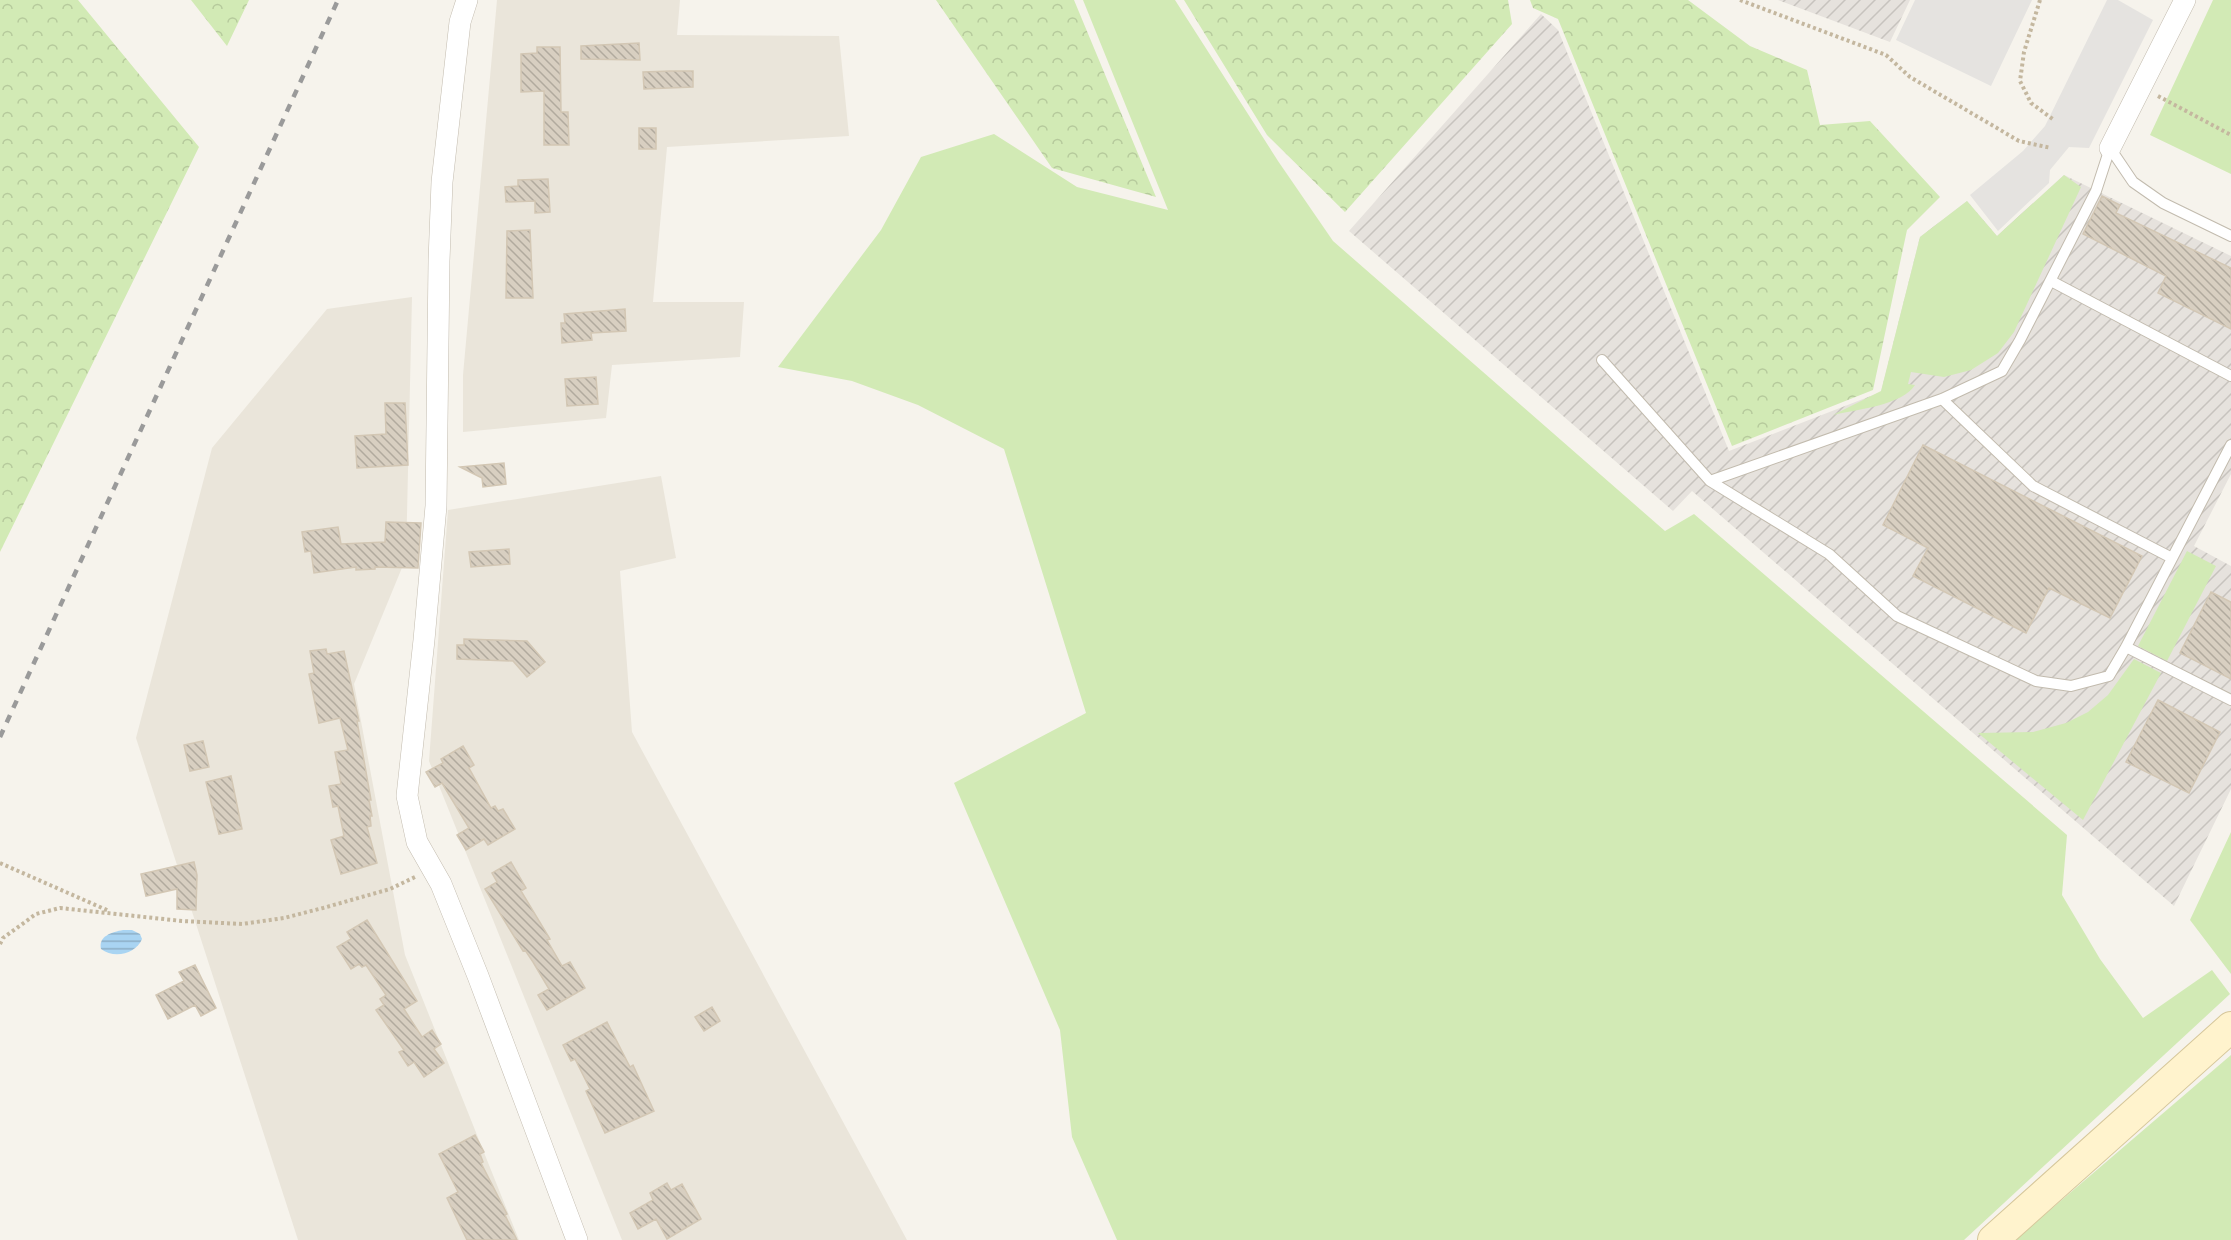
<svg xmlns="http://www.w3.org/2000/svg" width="2231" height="1240" viewBox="0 0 2231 1240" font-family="Barlow,sans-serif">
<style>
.residential{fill:#eae5da}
.industrial{fill:url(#industrial-furrows)}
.grass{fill:#d2eab5}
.forest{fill:url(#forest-crowns)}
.parking{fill:#e5e3e0}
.water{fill:url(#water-rules)}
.building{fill:url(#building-back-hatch);stroke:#d3c7b4;stroke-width:1.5}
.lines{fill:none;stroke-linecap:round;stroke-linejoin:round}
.lane-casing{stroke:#c2bbae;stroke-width:12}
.street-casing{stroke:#c2bbae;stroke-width:22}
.secondary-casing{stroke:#d6c79b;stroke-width:32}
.path{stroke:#c4b79f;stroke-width:4;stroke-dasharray:3 3;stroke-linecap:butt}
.lane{stroke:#fff;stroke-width:10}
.street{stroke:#fff;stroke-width:21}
.secondary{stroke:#fff3cd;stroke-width:30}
.rail{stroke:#9a9a9a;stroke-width:4.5;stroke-dasharray:8 8;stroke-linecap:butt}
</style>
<defs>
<pattern id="industrial-furrows" width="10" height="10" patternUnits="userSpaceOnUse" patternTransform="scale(1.5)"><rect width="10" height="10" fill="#e6e2dd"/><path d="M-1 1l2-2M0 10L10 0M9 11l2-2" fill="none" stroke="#c7c3be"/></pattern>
<pattern id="forest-crowns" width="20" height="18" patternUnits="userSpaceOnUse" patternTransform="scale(1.5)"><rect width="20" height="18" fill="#d2eab5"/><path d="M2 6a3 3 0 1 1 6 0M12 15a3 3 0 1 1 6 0" fill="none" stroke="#b6ca9c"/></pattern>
<pattern id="water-rules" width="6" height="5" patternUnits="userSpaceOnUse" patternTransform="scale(1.5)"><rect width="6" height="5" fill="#a9d4f2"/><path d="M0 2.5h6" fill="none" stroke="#8caec5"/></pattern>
<pattern id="building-back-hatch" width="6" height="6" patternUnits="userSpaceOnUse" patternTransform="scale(1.5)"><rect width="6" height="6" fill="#d8cfc1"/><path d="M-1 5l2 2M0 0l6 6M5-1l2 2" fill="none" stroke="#b1aa9e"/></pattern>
</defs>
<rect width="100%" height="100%" fill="#f6f3ec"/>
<path class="residential" d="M497,0H680L677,35L839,36L849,136L667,147L653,302H744L740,357L612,365L606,418L463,432V375Z
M412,297L406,558L354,684L405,955L519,1240H298L136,738L212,448L327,309Z
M661,476L676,558L620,571L632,732L907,1240H622L429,761L448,510Z"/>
<path class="industrial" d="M1778,0H1910L1890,42Z
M1541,14L1558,30L1729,451L1881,392L1920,237L1967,201L1997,236L2064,175L2231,256V474L2194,546L2231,566V789L2174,906L1692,491L1673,511L1349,231Z"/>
<path class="grass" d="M1083,0H1175L1278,161L1333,241L1665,531L1694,514L2067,835L2062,895L2100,959L2143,1018L2212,970L2230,994L1964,1240H1117L1072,1137L1060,1030L954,783L1086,713L1004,449L918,405L852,381L778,367L881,230L921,157L994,134L1077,187L1168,210Z
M2213,0H2231V174L2150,135Z
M2064,175L2081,187L2014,332L1998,353L1971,370L1944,377L1911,372L1908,384L1915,385C1903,405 1855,410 1833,415L1881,391L1920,237L1967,201L1997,236Z
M2187,551L2216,566L2167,661L2138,646Z
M2134,659L2161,673L2083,820L1978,733L2033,732L2066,723L2088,712L2108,695Z
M2231,832V974L2190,920Z
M2231,1055V1240H2015Z"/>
<path class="forest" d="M0,0H78L199,147L0,552Z
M191,0H249L227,46Z
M936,0H1074L1156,197L1052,168Z
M1184,0H1508L1512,24L1345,212L1267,135Z
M1530,0H1688L1750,46L1807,70L1820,125L1870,121L1940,197L1907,230L1873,390L1732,446L1558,19L1533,8Z"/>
<path class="parking" d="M1915,0H2032L1991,86L1896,40Z
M2107,0H2118L2153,20L2089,148L2069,147L2050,170L2049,183L1998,231L1970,195L2023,151L2045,126Z"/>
<path class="water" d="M123,930H132L140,934L142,939C136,954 114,959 101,949C98,936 112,932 123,930Z"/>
<path class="building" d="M639,43L640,60L581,59V46Z
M537,47H560L561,112H568L569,145H544V91L521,92V54L537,53Z
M670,71H693V87L644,89L643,72Z
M639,128H656V149H639Z
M548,179L550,212L535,213V201L506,202L505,187L518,186V180Z
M2102,196L2120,205L2116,213L2231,268V329L2158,293L2166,276L2083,234Z
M530,230L533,298H506L507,231Z
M625,309L626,331L591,333L592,340L562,343L561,323H565L564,314Z
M596,377L598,404L567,406L565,379Z
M385,403H405L408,465L357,468L355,436L386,434Z
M1923,445L2142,556L2110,618L2049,588L2026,633L1913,576L1928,548L1883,525Z
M504,463L506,484L483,487L482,478L460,467Z
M386,522L421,523L418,568L375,567V569L356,570V567L314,573L311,551L305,552L302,532L338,527L341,544L385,542Z
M509,549L510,564L471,567L469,552Z
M2211,592L2231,602V679L2180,653Z
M464,639L527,641L545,662L527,677L513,661L457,659V645H464Z
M326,649L327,654L344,651L359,721H357L371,800H369L372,816H370L371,826L367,827L377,863L341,874L331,840L344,836L338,806L333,807L329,786L341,784L335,752L348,750L340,718L319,723L309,674L314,673L310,651Z
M2158,700L2220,732L2189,793L2126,762Z
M203,741L209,767L190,771L184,745Z
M463,746L474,765L469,768L491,808L495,806L498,811L503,809L515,829L488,845L484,839L466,850L457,835L469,828L442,783L435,787L426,772L443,763L441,759Z
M231,776L242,829L219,834L206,782Z
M194,862L197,875L196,910L177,909V889L146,896L141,874Z
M511,862L526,888L521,891L550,939L547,940L562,966L570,962L585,988L547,1010L538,995L549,989L533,962L525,950L523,951L485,889L497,882L492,873Z
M367,920L417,1001L404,1009L422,1037L432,1030L441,1044L434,1049L444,1063L424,1077L414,1062L408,1066L399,1052L404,1050L376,1010L384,1005L380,999L386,995L366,965L362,967L359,964L351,969L337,947L351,939L347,932Z
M195,965L216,1008L201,1016L195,1005L168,1019L156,995L184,981L179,972Z
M712,1007L720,1021L704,1031L695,1017Z
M607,1022L630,1067L633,1065L654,1111L605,1133L586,1091L590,1089L575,1059L571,1061L563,1045Z
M475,1135L484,1152L480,1154L483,1162L481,1163L507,1214L505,1215L517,1240H467L447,1198L458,1192L439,1154Z
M667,1183L671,1190L682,1184L701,1219L667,1239L656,1219L638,1229L630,1213L653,1200L650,1193Z"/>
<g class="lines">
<defs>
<path id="lane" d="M2110,148L2133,182L2163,203L2231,236
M2051,281L2231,376
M1602,360L1710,481L1942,399L2002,371L2020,340L2096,191L2110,148
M1942,399L2033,486L2172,558
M1710,481L1829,554L1897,616L2036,681L2071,686L2109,676L2126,647L2231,445
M2126,647L2231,700"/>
<path id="street" d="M467,0L460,22L442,182L439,261L436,506L424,640L407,796L417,842L441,884L478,976L577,1240
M2110,148L2185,0"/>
<path id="secondary" d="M1993,1240L2231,1027"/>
</defs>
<use href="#lane" class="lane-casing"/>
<use href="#street" class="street-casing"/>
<use href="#secondary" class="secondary-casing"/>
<path class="path" d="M1740,0L1886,55L1910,77L2019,141L2051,148
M2040,0L2024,52L2020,81L2031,103L2054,120
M2158,96L2231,135
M0,863L109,911
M0,944L3,938L36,914L60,908L182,921L242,924L284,918L323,908L390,889L415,877"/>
<use href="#lane" class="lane"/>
<use href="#street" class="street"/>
<use href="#secondary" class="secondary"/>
<path class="rail" d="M0,737L338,0"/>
</g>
</svg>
